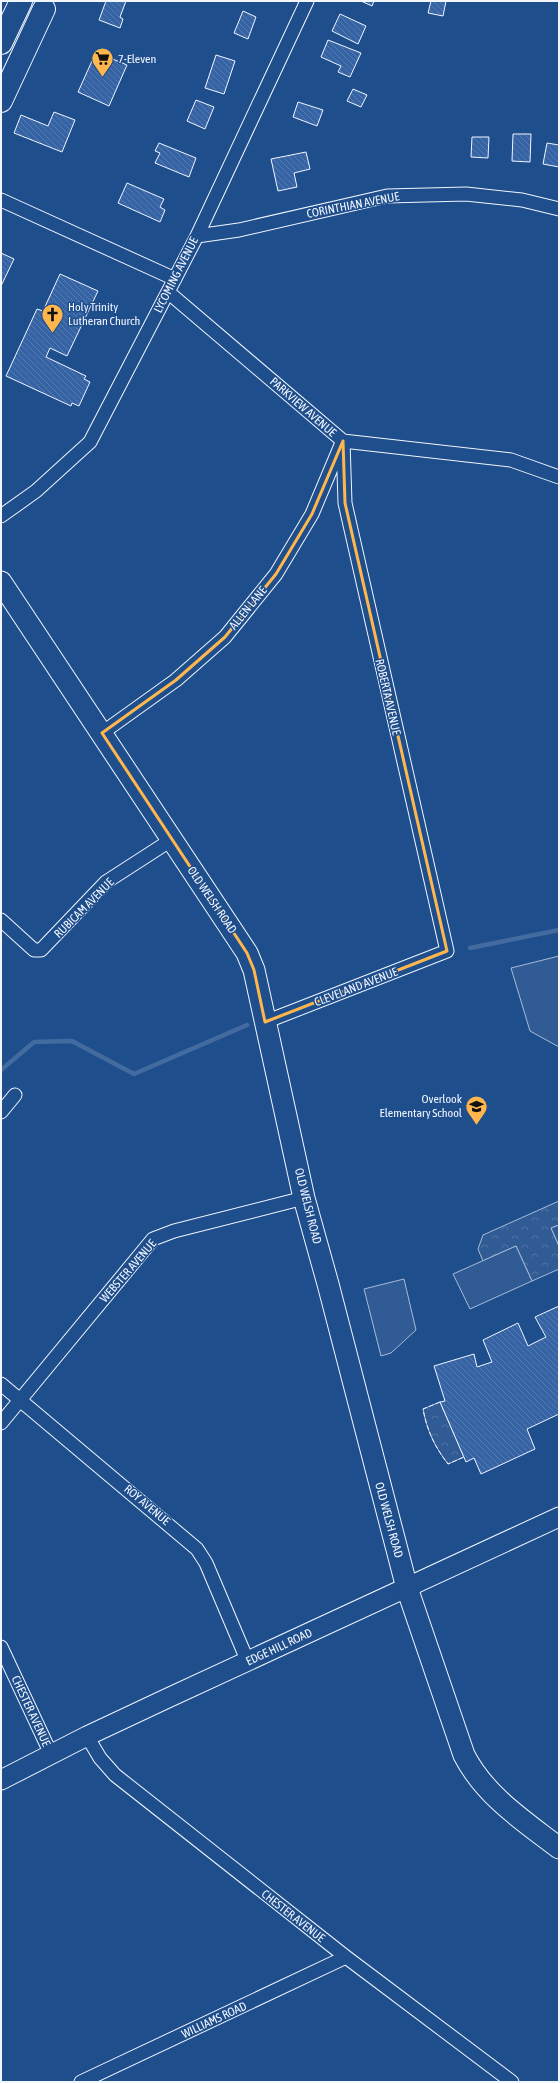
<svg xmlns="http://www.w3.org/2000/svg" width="560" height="2083" viewBox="0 0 560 2083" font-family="'Asap Condensed',sans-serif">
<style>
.forest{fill:url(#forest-crowns);stroke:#a8bbd7}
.built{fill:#305b95;stroke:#a8bbd7}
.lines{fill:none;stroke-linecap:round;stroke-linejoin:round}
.stream{stroke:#446ba0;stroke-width:4.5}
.building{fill:url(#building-back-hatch);stroke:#f2f6ff}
.street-casing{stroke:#f2f6ff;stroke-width:15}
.secondary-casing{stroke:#f2f6ff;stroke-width:21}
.primary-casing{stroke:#f2f6ff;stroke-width:23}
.highway-casing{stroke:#f2f6ff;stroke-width:24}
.street{stroke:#1f4e8c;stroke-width:13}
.secondary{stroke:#1f4e8c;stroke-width:19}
.primary{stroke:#1f4e8c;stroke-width:21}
.highway{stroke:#1f4e8c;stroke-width:22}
.fence{stroke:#f2f6ff;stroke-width:1;stroke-dasharray:5 2;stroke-linecap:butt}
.marked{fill:none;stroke:#ffb74d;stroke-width:3;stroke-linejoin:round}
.labels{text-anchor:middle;stroke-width:3;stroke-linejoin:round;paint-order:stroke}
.poi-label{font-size:12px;fill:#f2f6ff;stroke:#1f4e8c;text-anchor:start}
.street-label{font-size:12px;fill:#f2f6ff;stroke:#1f4e8c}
</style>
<defs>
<pattern id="forest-crowns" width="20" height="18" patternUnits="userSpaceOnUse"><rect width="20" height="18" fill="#305b95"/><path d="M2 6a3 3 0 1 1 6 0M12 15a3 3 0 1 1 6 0" fill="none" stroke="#4e73a5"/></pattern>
<pattern id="building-back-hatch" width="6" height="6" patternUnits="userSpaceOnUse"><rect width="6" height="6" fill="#3563a3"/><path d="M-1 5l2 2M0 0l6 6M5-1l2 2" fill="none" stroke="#537ab1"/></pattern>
</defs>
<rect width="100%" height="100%" fill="#1f4e8c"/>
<path class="forest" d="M559,1201V1225L551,1228L559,1246V1269L532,1281L516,1246L483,1261L478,1249L483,1235Z
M440,1402L464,1457L448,1464C435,1447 427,1431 423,1409Z"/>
<path class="built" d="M559,956V1047L530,1031L511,968Z
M559,1225V1246L551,1228Z
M516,1246L532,1281L470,1309L453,1274Z
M404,1279L416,1330L391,1353L381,1356L364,1289Z"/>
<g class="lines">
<path class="stream" d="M470,948L559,930
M1,1070L34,1042L72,1041L134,1074L247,1025"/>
</g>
<path class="building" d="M106,1H126L120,17L123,19L120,28L99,20Z
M361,1H374L372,6Z
M431,1H446L443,16L428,13Z
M243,11L256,17L248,39L234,33Z
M340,14L366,26L358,44L332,31Z
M328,40L361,53L350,77L338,72L341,66L321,57Z
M96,52L127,65L109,106L78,92Z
M216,55L235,61L224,94L205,88Z
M353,89L367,95L361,107L347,101Z
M196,100L214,107L205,129L187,121Z
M298,102L323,110L317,126L293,117Z
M54,112L75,120L62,152L14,133L21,115L48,126Z
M513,134H531L530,162L512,161Z
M472,137H489L488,158L471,157Z
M159,143L196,158L189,177L155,163L160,153L155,151Z
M547,143L559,145V167L543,164Z
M306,152L310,169L294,173L297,187L278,191L271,159Z
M127,183L164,199L160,207L165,210L160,222L118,203Z
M1,253L14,259L1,286Z
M60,274L98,291L67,356L50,348L46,357L86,376L84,379L90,382L79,406L72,403L71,406L6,376L37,309L43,311Z
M559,1306V1414L527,1429L535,1449L481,1474L474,1458L466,1462L440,1402L445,1401L434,1366L474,1354L477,1367L492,1362L483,1340L518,1323L528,1346L546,1337L535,1317Z"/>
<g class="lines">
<defs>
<path id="street" d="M1,200L175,279
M197,236L239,230L387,196L466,194L522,200L559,209
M168,292L343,441L511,460L559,477
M1,516L36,491L90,442L197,236L307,1
M102,733L176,680L225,637L276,574L312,514L341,445
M1,920L34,950H41L106,882L171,840
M265,1022L447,951L345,503L343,441
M1,1112L15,1095
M1,1384L197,1549L206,1563L248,1662
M1,1423L153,1239L174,1231L304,1198
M1,1647L51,1754
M87,1736L100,1758L115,1775L346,1957L512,2082
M81,2082L346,1957"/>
<path id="secondary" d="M1,1780L87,1736L170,1697L559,1517"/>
<path id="primary" d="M1,582L247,953L254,970L304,1198L328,1284L407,1588L464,1755C485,1796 524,1821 559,1848"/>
<path id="highway" d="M1,43L21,1
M1,101L44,9"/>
</defs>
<use href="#street" class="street-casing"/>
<use href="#secondary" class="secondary-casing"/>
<use href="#primary" class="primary-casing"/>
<use href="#highway" class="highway-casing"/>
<use href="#street" class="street"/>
<use href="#secondary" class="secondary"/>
<use href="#primary" class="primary"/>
<use href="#highway" class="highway"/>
<path class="fence" d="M440,1402L423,1409C427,1431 435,1447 448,1464L464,1457"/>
</g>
<path class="marked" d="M343,441L345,503L447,951L265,1022L254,970L247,953L102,733L176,680L225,637L276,574L312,514Z"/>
<defs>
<symbol id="supermarket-pin" viewBox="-11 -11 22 30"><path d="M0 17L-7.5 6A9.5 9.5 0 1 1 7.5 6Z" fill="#ffb74d" stroke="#1f4e8c"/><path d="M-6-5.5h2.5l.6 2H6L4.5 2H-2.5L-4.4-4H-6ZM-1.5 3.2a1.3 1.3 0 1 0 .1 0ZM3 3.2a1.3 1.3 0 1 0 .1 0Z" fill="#111"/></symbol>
<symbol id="church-pin" viewBox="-11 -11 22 30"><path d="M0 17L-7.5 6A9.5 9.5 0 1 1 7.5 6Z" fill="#ffb74d" stroke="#1f4e8c"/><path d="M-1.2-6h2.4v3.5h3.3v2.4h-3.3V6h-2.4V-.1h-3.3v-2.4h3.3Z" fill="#111"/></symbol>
<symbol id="school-pin" viewBox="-11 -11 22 30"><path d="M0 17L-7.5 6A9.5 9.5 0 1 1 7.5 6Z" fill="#ffb74d" stroke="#1f4e8c"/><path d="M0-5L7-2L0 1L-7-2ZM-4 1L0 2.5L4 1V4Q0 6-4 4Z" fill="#111"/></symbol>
</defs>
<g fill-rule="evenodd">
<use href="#supermarket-pin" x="90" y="46" width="25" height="34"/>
<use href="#church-pin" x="40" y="302" width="25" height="34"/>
<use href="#school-pin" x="464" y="1094" width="25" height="34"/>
</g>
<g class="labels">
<g class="poi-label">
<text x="118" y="63">7-Eleven</text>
<text x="68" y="311">Holy Trinity<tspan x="68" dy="14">Lutheran Church</tspan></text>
<text x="462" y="1103" text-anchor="end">Overlook<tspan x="462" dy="14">Elementary School</tspan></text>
</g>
<g class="street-label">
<text transform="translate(353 205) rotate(-11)" y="4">CORINTHIAN AVENUE</text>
<text transform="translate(176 275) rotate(-63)" y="4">LYCOMING AVENUE</text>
<text transform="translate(303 407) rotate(41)" y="4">PARKVIEW AVENUE</text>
<text transform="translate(248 608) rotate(-51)" y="4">ALLEN LANE</text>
<text transform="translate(388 697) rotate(77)" y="4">ROBERTA AVENUE</text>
<text transform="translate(212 900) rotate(56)" y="4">OLD WELSH ROAD</text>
<text transform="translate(84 908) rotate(-45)" y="4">RUBICAM AVENUE</text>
<text transform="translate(356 987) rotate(-21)" y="4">CLEVELAND AVENUE</text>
<text transform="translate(308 1206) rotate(76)" y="4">OLD WELSH ROAD</text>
<text transform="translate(128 1271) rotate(-49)" y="4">WEBSTER AVENUE</text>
<text transform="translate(147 1505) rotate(40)" y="4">ROY AVENUE</text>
<text transform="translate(389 1520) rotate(75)" y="4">OLD WELSH ROAD</text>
<text transform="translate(279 1647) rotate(-25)" y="4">EDGE HILL ROAD</text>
<text transform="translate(31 1711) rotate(65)" y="4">CHESTER AVENUE</text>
<text transform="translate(293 1916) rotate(38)" y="4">CHESTER AVENUE</text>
<text transform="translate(214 2020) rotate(-25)" y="4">WILLIAMS ROAD</text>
</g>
</g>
<rect width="560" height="2083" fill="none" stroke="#f2f6ff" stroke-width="4"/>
</svg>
